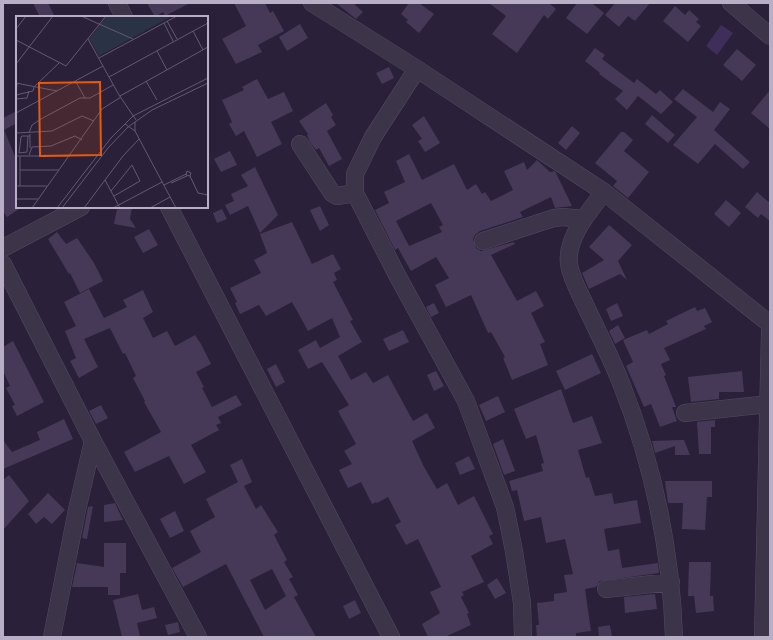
<svg xmlns="http://www.w3.org/2000/svg" width="773" height="640" viewBox="0 0 773 640" font-family="Rubik,sans-serif">
<style>
.water{fill:#3f2e5a}
.building{fill:#453957;fill-rule:evenodd}
.lines{fill:none;stroke-linecap:round;stroke-linejoin:round}
.minor-casing{stroke:#544b61;stroke-width:18}
.minor{stroke:#3c3449;stroke-width:17}
.inset-road{fill:none;stroke:#635971;stroke-width:1}
.view{fill:#e8590c;fill-opacity:0.15;stroke:#e8590c;stroke-width:2}
.inset-edge{fill:none;stroke:#b8aec6;stroke-width:2}
</style>
<rect width="100%" height="100%" fill="#2a2039"/>
<path class="water" d="M721,25L733,33L717,55L706,46Z"/>
<path class="building" d="M33,3H48L55,17H40Z
M147,3H190L165,16L163,12L155,17Z
M234,3H265L270,13L273,11L284,31L258,45L262,52L236,64L222,39L246,26Z
M336,3H353L363,12L356,19Z
M409,3H419L434,14L419,33L406,22L408,20L401,14Z
M489,3H549L556,9L548,19L544,15L517,53L492,34L506,16Z
M577,3H592L604,13L587,34L566,18Z
M615,3H650L635,21L628,16L619,27L605,15Z
M675,6L685,15L689,10L699,19L696,22L701,26L688,42L663,21Z
M300,24L308,38L287,51L279,37Z
M595,48L605,55L602,59L634,83L637,79L656,94L660,90L673,102L661,114L638,96L627,110L615,99L623,91L599,74L600,73L585,61Z
M737,49L756,65L742,81L723,65Z
M389,67L394,78L382,84L376,73Z
M257,79L268,99L284,92L293,111L271,122L282,144L257,157L244,131L236,136L229,124L232,122L222,100L244,90L242,87Z
M683,89L713,112L720,102L730,109L714,130L750,162L743,169L715,144L698,164L673,145L697,117L674,99Z
M770,90V129L751,113Z
M326,103L333,115L331,117L336,125L327,131L342,159L329,166L319,148L316,150L310,142L307,135L308,134L299,121Z
M17,111V123L4,130L17,161V207L19,209L7,217L3,211V118Z
M652,115L675,135L668,143L645,124Z
M424,116L440,143L425,152L418,141L422,139L412,125Z
M572,126L580,133L566,150L558,143Z
M621,132H624L633,140L624,151L649,172L628,198L613,186L617,181L595,163Z
M230,151L237,165L221,172L214,159Z
M409,154L422,180L454,164L467,190L476,184L482,194L485,192L491,201L513,190L504,171L524,162L527,170L537,160L550,172L555,171L572,206L555,208L551,197L520,212L523,217L480,231L475,235L473,239L476,248L481,251L514,242L515,244L491,255L517,301L536,291L544,306L531,313L545,342L540,344L548,365L512,380L503,358L505,357L491,332L488,333L471,295L446,307L435,285L449,278L436,257L411,271L398,248L395,250L375,210L389,203L384,192L405,182L396,161ZM431,203L443,225L439,227L442,232L409,246L396,221Z
M255,167L278,215L260,233L248,206L230,215L225,205L234,201L231,194L248,186L241,175Z
M757,192L770,203V221L761,214L758,218L745,207Z
M726,200L741,213L729,227L714,214Z
M320,206L329,225L320,231L310,210Z
M119,207H132L130,219L136,228L114,224L117,209L119,210Z
M222,209L227,219L217,223L213,213Z
M292,222L312,264L333,254L341,269L334,273L337,280L333,282L353,320L350,321L362,342L338,356L351,380L366,372L373,383L388,375L413,421L427,413L435,428L412,441L424,467L437,489L447,483L458,505L474,496L493,534L489,536L493,544L471,556L484,582L462,592L464,595L461,597L469,613L467,614L471,625L445,637H428L422,624L440,613L430,592L441,587L418,539L406,545L395,525L401,522L388,497L377,503L376,502L372,504L361,482L348,488L339,470L352,464L344,451L356,444L338,411L349,405L322,362L308,369L298,350L316,340L320,348L340,337L332,318L308,331L292,302L266,316L259,305L240,314L235,303L237,302L230,288L261,273L254,260L267,253L260,234Z
M609,225L632,245L618,261L627,280L620,274L589,289L582,273L604,260L589,247Z
M149,229L158,245L143,253L134,237Z
M57,232L66,244L77,238L94,263L103,281L80,293L70,273L69,274L48,239Z
M89,289L104,318L127,307L123,300L143,290L153,312L143,318L153,338L167,331L175,346L195,335L201,344L211,364L196,372L204,387L202,388L212,407L236,395L242,405L218,417L221,423L216,425L219,430L191,445L206,472L184,484L169,456L135,472L124,452L161,432L144,402L145,401L133,378L136,376L125,353L123,354L110,328L84,339L98,367L79,378L70,361L76,358L65,331L76,326L64,302Z
M434,303L439,313L431,317L426,307Z
M617,303L623,316L611,321L606,309Z
M695,307L697,311L705,308L712,322L704,326L706,329L664,348L670,360L661,364L666,375L664,376L676,407H672L677,421L660,427L651,404L644,407L626,366L633,362L623,340L647,330L649,334L668,324L666,321Z
M618,325L625,338L615,344L609,331Z
M403,330L409,342L389,351L383,339Z
M13,341L44,402L17,416L12,406L15,405L6,388L10,386L3,371V347Z
M592,354L601,373L565,390L556,371Z
M276,364L285,382L276,387L267,369Z
M436,371L444,386L434,391L427,375Z
M742,371L744,392H719V399L691,402L688,377Z
M561,389L573,423L592,416L602,443L578,450L586,478L589,477L595,496L612,493L614,504L637,500L641,523L604,529L608,551L619,549L622,568L658,563L659,573L600,581L596,587L585,589L591,631L576,633V637H537L536,625H539L537,603L554,601V594L567,592L564,575L573,574L565,539L546,543L541,517L524,521L517,490L512,491L509,481L543,471L541,464L544,463L536,435L526,439L514,409Z
M498,396L505,412L486,421L479,405Z
M101,405L108,418L96,424L89,411Z
M64,419L73,439L3,469V440L12,452L40,440L37,432Z
M715,420V427H711V454H699L697,422Z
M503,439L515,471L504,475L493,444Z
M681,440H684L690,455H675V446L655,453L652,441Z
M469,456L475,469L460,475L455,463Z
M242,459L252,482L244,486L256,509L261,505L278,532L274,535L287,560L284,562L293,577L289,579L298,595L294,597L316,637H264L226,564L183,587L172,568L201,552L190,531L215,517L206,499L238,482L230,465ZM272,569L286,596L265,610L250,580Z
M9,475L29,501L3,530V480Z
M665,481H700V484V481H712V497H707L705,530L682,529L683,503H668Z
M48,493L65,510L52,524L44,517L36,524L28,514Z
M115,503L123,520L104,522V505Z
M93,506L87,539L82,538L88,507Z
M175,511L184,531L170,538L160,519Z
M104,543H126V573H120V595H108V587H72L77,563L104,567Z
M689,562H711L710,596H713L714,611L696,613L694,596H688Z
M497,578L506,593L495,599L487,585Z
M138,594L142,610L154,607L157,618L137,623L140,637H122L113,600Z
M655,594L657,609L625,613L624,597Z
M355,600L361,613L349,619L343,606Z
M178,622L180,632L168,635L165,625Z
M610,625L612,637H599L598,627Z"/>
<g class="lines">
<defs>
<path id="minor" d="M117,3L124,17
M312,3L417,69L604,192L770,324
M731,3L770,36
M417,69L373,137L355,174V193L397,275L466,401L484,450L505,507L514,551L522,603L523,637
M300,144L332,193L337,196L355,193
M604,192C589,212 566,237 569,264C571,279 581,295 587,309C599,334 611,358 621,383C653,464 671,550 674,637
M169,207L391,637
M483,241L554,218L563,217L584,219
M3,248L81,207
M3,264L93,441L198,637
M685,413L768,404
M606,589L671,582
M52,637L77,510L93,441
M763,637L770,331"/>
</defs>
<use href="#minor" class="minor-casing"/>
<use href="#minor" class="minor"/>
</g>
<g transform="translate(16 16)">
<rect width="192" height="192" fill="#2a2039"/>
<path d="M91,0H156L83,40L73,23Z" fill="#2a3245"/>
<path class="inset-road" d="M65,0L117,23M151,5L161,23M148,7L157,25M0,13L10,0M177,15L187,34M72,23L103,79L120,104M0,24L50,50L90,0M141,35L151,54M83,42L161,0M0,48L37,0M93,61L192,7M130,65L141,84M60,66L69,82M0,67L41,75M1,67L0,79L17,75L18,71M19,70L43,47M0,79V83L11,82L13,75M104,80L192,31M0,97L87,50M119,106V115L160,192M109,108L119,115M0,117L36,115L66,100L78,105M13,117L16,109L25,103L64,82H74L97,69M14,118V132M12,120L11,136L3,137L5,121L6,120H14M13,139L16,131L35,130L59,120L66,124M0,140H54M4,140V170M4,154H43M174,160L170,159L171,155L175,157L174,160L182,177L192,179M89,164L104,192M155,167L171,160M148,169L170,158M0,170H31M95,175L116,149L124,165L98,180M0,183H22M16,192L86,93L105,81M41,192L95,122L117,100L192,62M46,192L92,132L112,111L136,94L192,67M68,192L107,140L123,123M97,192L146,166M134,192L154,181"/>
<path class="view" d="M84,66L85,139L24,140L23,67Z"/>
<rect width="192" height="192" class="inset-edge"/>
</g>
<rect width="773" height="640" fill="none" stroke="#b8aec6" stroke-width="8"/>
</svg>
